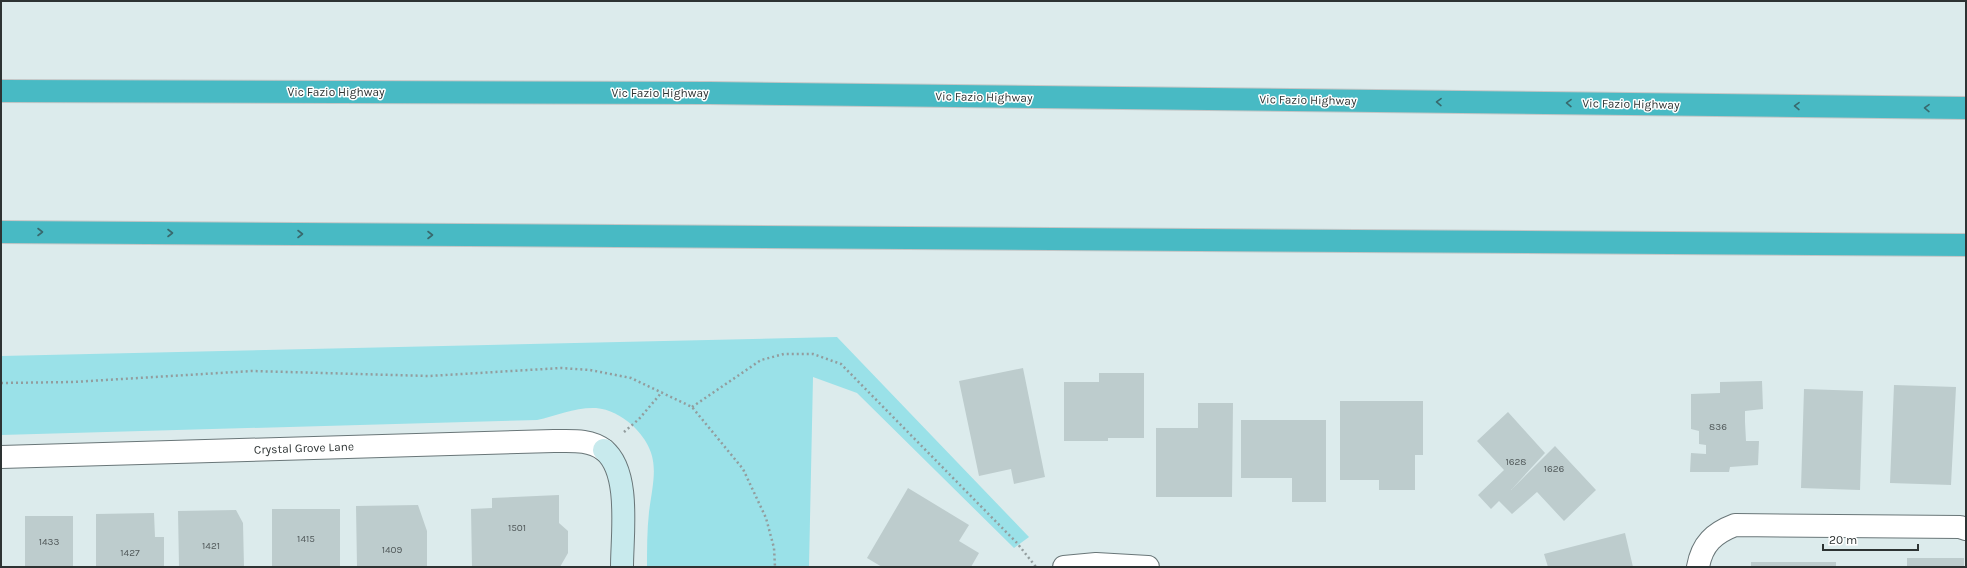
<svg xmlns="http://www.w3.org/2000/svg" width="1967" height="568" viewBox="0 0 1967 568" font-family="Karla,sans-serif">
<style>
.green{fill:#9ae1e8}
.building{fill:#bdcccd}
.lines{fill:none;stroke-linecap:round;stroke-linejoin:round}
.street-casing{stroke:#697678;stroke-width:24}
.secondary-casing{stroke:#697678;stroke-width:24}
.highway-casing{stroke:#c4c6c6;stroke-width:24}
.path{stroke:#929d9e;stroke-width:2.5;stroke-dasharray:2 3;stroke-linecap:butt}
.street{stroke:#fff;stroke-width:22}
.secondary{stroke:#c8eaed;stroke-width:22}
.highway{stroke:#48bac4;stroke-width:22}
.oneway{stroke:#38696d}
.labels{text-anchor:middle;stroke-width:3;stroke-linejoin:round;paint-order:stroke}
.number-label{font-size:10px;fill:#51595a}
.street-label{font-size:12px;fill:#2d3333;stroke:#fff}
</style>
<rect width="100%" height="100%" fill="#dcebec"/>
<path class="green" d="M837,337L1029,537L1014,548L857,393L813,377L809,567H647C647,549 647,530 649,512C654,475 662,454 632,425C622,416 609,409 596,408C576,407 556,416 537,420L1,435V356Z"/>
<path class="building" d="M1023,368L1045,477L1014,484L1011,469L979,476L959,381Z
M1099,373H1144V438H1108V441H1064V382H1099Z
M1762,381L1763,409L1745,411V422L1746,441H1759L1758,465L1730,467L1729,472H1690L1691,453L1706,454V445L1699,444V431L1691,429V394L1720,393V382Z
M1894,385L1956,387L1951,485L1890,483Z
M1804,389L1863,391L1860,490L1801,488Z
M1340,401H1423V455H1415V490H1379V480H1340Z
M1198,403H1233L1232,497H1156V428H1198Z
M1508,412L1545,453L1511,490L1555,446L1596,490L1564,521L1537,492L1512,514L1499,501L1491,509L1478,495L1504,470L1477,441Z
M1241,420H1326V502H1292V478H1241Z
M908,488L969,525L959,541L979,553L971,567H882L867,558Z
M559,495V523L568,531V553L560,567H472L471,509L492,508V498Z
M418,505L427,531V567H357L356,506Z
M272,509H340V567H272Z
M236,510L243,523L244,567H179L178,511Z
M154,513L155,537H164V567H96V514Z
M25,516H73V567L25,566Z
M1625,533L1633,567H1548L1544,554Z
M1907,558H1964V567H1907Z
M1751,562H1836V567H1751Z"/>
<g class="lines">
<defs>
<path id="street" d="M1,457L554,441C571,441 590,439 604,450
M1064,567L1096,564L1148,567
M1698,567C1702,544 1714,533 1735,525L1960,527L1966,529"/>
<path id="secondary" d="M604,450C631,472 622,534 622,567"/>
<path id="highway" d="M1,91L709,93L1966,108
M1,232L1966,245"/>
</defs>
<use href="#street" class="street-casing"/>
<use href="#secondary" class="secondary-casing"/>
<use href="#highway" class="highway-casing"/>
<path class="path" d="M1,383L73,382L252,371L429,376L561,368L590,370L631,378L692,407L743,469L766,518L774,548L775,567
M692,407L761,360L784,354H813L841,364L1017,543L1036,567
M624,432L639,419L662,392"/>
<use href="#street" class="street"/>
<use href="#secondary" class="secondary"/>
<use href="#highway" class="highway"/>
</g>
<defs><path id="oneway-chevron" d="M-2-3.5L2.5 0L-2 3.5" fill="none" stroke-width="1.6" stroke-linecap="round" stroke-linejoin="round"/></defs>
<g class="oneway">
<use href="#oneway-chevron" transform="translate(1439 102) rotate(-179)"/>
<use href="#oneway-chevron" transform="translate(1569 103) rotate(-179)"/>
<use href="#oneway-chevron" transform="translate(1797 106) rotate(-179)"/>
<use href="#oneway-chevron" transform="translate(1927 108) rotate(-179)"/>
<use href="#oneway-chevron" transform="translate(40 232)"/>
<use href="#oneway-chevron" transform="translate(170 233)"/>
<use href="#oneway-chevron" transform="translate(300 234)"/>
<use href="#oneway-chevron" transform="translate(430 235)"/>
</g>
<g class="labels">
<g class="number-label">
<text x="1718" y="430">836</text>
<text x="1516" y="465">1628</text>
<text x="1554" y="472">1626</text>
<text x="517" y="531">1501</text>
<text x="306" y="542">1415</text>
<text x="49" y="545">1433</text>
<text x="211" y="549">1421</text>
<text x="392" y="553">1409</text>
<text x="130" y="556">1427</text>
</g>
<g class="street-label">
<text x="336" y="96">Vic Fazio Highway</text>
<text x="660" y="97">Vic Fazio Highway</text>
<text transform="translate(984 97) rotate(1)" y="4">Vic Fazio Highway</text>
<text transform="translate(1308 100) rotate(1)" y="4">Vic Fazio Highway</text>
<text transform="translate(1631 104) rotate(1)" y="4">Vic Fazio Highway</text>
<text transform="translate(304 448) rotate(-2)" y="4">Crystal Grove Lane</text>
</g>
</g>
<rect width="1967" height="568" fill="none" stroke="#2d3333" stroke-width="4"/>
<path d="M1823 544v6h95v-6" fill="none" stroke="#2d3333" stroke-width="2"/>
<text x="1829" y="544" font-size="12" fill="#2d3333" stroke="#ffffff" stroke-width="3" paint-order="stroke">20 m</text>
</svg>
